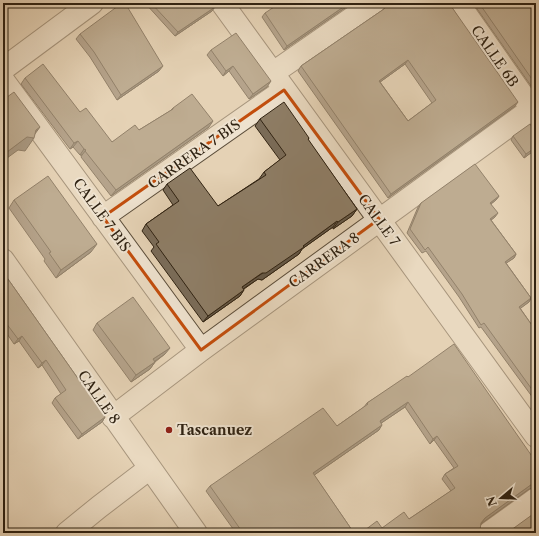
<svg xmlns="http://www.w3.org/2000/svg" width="539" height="536" viewBox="0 0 539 536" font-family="'Libre Caslon Text',serif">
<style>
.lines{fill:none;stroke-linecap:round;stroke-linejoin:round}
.minor-casing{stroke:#5c4e3b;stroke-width:24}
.minor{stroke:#eee2cf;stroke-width:22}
.wall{fill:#7a6c59;stroke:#2f2212;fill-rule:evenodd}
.shaded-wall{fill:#635848;stroke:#2f2212}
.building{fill:#8e7e67;stroke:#2f2212;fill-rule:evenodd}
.marked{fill:none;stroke:#c34e0d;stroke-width:3;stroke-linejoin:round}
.poi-dot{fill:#8f2418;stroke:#eee2cf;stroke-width:1.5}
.labels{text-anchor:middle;stroke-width:4;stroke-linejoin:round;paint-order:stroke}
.street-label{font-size:14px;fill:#2f2212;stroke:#eee2cf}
.poi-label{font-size:14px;font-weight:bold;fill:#2f2212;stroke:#eee2cf;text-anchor:start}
</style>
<rect width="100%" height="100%" fill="#e5d2b5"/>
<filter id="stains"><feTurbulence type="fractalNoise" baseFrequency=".005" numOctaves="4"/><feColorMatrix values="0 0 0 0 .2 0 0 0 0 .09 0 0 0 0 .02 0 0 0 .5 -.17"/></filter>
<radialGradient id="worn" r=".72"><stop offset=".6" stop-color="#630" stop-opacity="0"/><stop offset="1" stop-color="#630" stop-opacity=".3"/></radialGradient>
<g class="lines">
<defs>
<path id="minor" d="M222,3L536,436
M458,3L532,109
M3,69L92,3
M273,73L374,3
M3,80L201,350
M103,217L284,90
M3,260L196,533
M113,417L201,350L536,106
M67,533L99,507L150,468
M489,533L536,499"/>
</defs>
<use href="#minor" class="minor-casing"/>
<use href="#minor" class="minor"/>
</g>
<path class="wall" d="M145,3H213L212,11L175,36Z
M352,3L284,50L262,17L265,13Z
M386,3H450L451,6L515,106L388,198L298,71L301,66L384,9L385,8ZM405,64L432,103L408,121L380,82Z
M473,3H536V93Z
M80,34L159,71L117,100L90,57L76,39Z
M211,50L267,87L249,99L229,71L223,76L207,55Z
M25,78L80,112L112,142L139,130L170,111L173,108L209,127L111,196L81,157L82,155H80L73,147L70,149L21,84Z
M260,119L309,138L308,140L357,209L352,216L333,229V227L302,249L299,254L262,280L258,279L244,289L240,296L203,322L151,251L154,247L142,231L146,224L173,205L163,190L167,184L218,206L259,179L264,172L280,160L255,126Z
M536,133V149L524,158L511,140L513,136Z
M499,196L496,200L491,204L495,217L491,220L516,254L514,258L506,263L531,298L529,302L520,308L536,331V402L481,327L479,328L459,297L426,251L422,253L407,233L418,207L421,203Z
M14,200L91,252L56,278L44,261L45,259L9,208Z
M3,272L105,417L102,422L78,439L52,403L55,398L61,394L42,365L38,368L19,341L14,344L3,328Z
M97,323L165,354L155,362L150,369L131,382L93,330Z
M408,377L535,487L529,489L482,523L382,528L409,519L451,491L442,479L445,474L454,468L434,440L430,444L405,407L381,423L379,430L314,475L354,533H236L206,491L210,486L337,426L364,407L367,403Z"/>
<path class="shaded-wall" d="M349,3H352L284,50L287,46Z
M215,7L212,11L175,36L178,32Z
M408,60L405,64L376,85L379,81Z
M163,66L159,71L117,100L121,95Z
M233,66L229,71L223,76L226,71Z
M271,81L267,87L249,99L253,94Z
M518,102L515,106L388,198L391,194Z
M213,121L209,127L111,196L116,190Z
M40,127L32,138H34L25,151L18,150L3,161V155Z
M78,141L73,147L70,149L74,143Z
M536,147V149L524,158L526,154Z
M84,149L86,150L82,155H80Z
M499,196L496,200L488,206L490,203Z
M357,209L352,216L333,229L338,222Z
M498,213L495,217L487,223L490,219Z
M337,221L333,227L302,249L299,254L262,280L258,279L237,293L242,287L303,246Z
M97,244L91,252L56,278L61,270Z
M516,254L514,258L502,266L505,262Z
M244,290L240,296L203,322L208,316Z
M531,298L529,302L517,311L519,307Z
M22,336L19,341L14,344L18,339Z
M170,348L165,354L148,366L153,359Z
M46,360L42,365L38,368L42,363Z
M155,362L150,369L131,382L136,375Z
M408,402L405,407L377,426L380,421Z
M105,417L102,422L78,439L82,434Z
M382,425L379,430L310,478L313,473Z
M437,436L434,440L430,444L433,439Z
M536,483V487L529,489L482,523L478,528L485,518L532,484Z"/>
<path class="building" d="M122,3H125L163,66L121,95L94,52L80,34Z
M151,3H213L215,7L178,32Z
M280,3H349L287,46L265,13Z
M388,3H450L451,6L518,102L391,194L301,66L384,9L388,4ZM408,60L436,100L408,121L379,81Z
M479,3H536V85Z
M236,33L271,81L253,94L233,66L226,71L211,50Z
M43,64L80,112L86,108L112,142L135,125L139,130L173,109V108L192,94L213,121L116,190L85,151L86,150L84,149L78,141L74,143L25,78Z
M14,92L40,127L36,130L34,138L27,137L3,155V100Z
M284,102L309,138L308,139L357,209L338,222L337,221L303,246L304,247L266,273H262L242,287L244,290L208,316L156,244L159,242L146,224L179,201L167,184L190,168L218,206L266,175L264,172L286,155L260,119Z
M530,124L536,133V147L526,154L513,136Z
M475,164L499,196L490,203L498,213L490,219L516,254L505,262L531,298L519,307L536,331V395L484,323L481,325L462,294L428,247L425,250L410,229L421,203Z
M48,176L97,244L61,270L49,253L51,252L14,200Z
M3,272L105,417L82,434L55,398L66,390L46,360L42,363L22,336L18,339L3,319Z
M133,297L170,348L153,359L155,362L136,375L97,323Z
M454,344L536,462V483L532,484L485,518L481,523L480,530L481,533H361L377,521L382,528L404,512L409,519L455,488L445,474L458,466L437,436L433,439L408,402L380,421L382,425L313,473L354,533H243L210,486L323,408L337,426L368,404L367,403L407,376L408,377Z
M536,512V533H507Z"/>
<path d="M0 0H539V536H0ZM284,90L379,219L201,350L103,217Z" fill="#e5d2b5" fill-opacity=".55" fill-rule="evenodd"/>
<path class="marked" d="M284,90L379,219L201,350L103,217Z"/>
<circle class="poi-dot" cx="169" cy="430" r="4"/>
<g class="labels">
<g class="street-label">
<text transform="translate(495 56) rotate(55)" y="5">CALLE 6B</text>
<text transform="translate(194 154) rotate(-35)" y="5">CARRERA 7 BIS</text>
<text transform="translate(102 215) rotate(54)" y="5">CALLE 7 BIS</text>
<text transform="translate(379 220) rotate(54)" y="5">CALLE 7</text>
<text transform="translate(324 260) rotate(-36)" y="5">CARRERA 8</text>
<text transform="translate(99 397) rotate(55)" y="5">CALLE 8</text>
</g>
<g class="poi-label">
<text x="177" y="435">Tascanuez</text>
</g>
</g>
<rect width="539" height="536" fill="none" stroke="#e5d2b5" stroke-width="16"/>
<rect x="4" y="4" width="531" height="528" fill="none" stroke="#2f2212" stroke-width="2"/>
<rect x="8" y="8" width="523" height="520" fill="none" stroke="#2f2212"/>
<g transform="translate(501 498) rotate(251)" stroke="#eee2cf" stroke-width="3" paint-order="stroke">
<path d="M0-3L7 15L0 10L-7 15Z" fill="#2f2212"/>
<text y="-6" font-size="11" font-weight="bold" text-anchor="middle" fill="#2f2212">N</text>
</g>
<rect width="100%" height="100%" filter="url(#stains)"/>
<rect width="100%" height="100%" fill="url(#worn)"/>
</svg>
